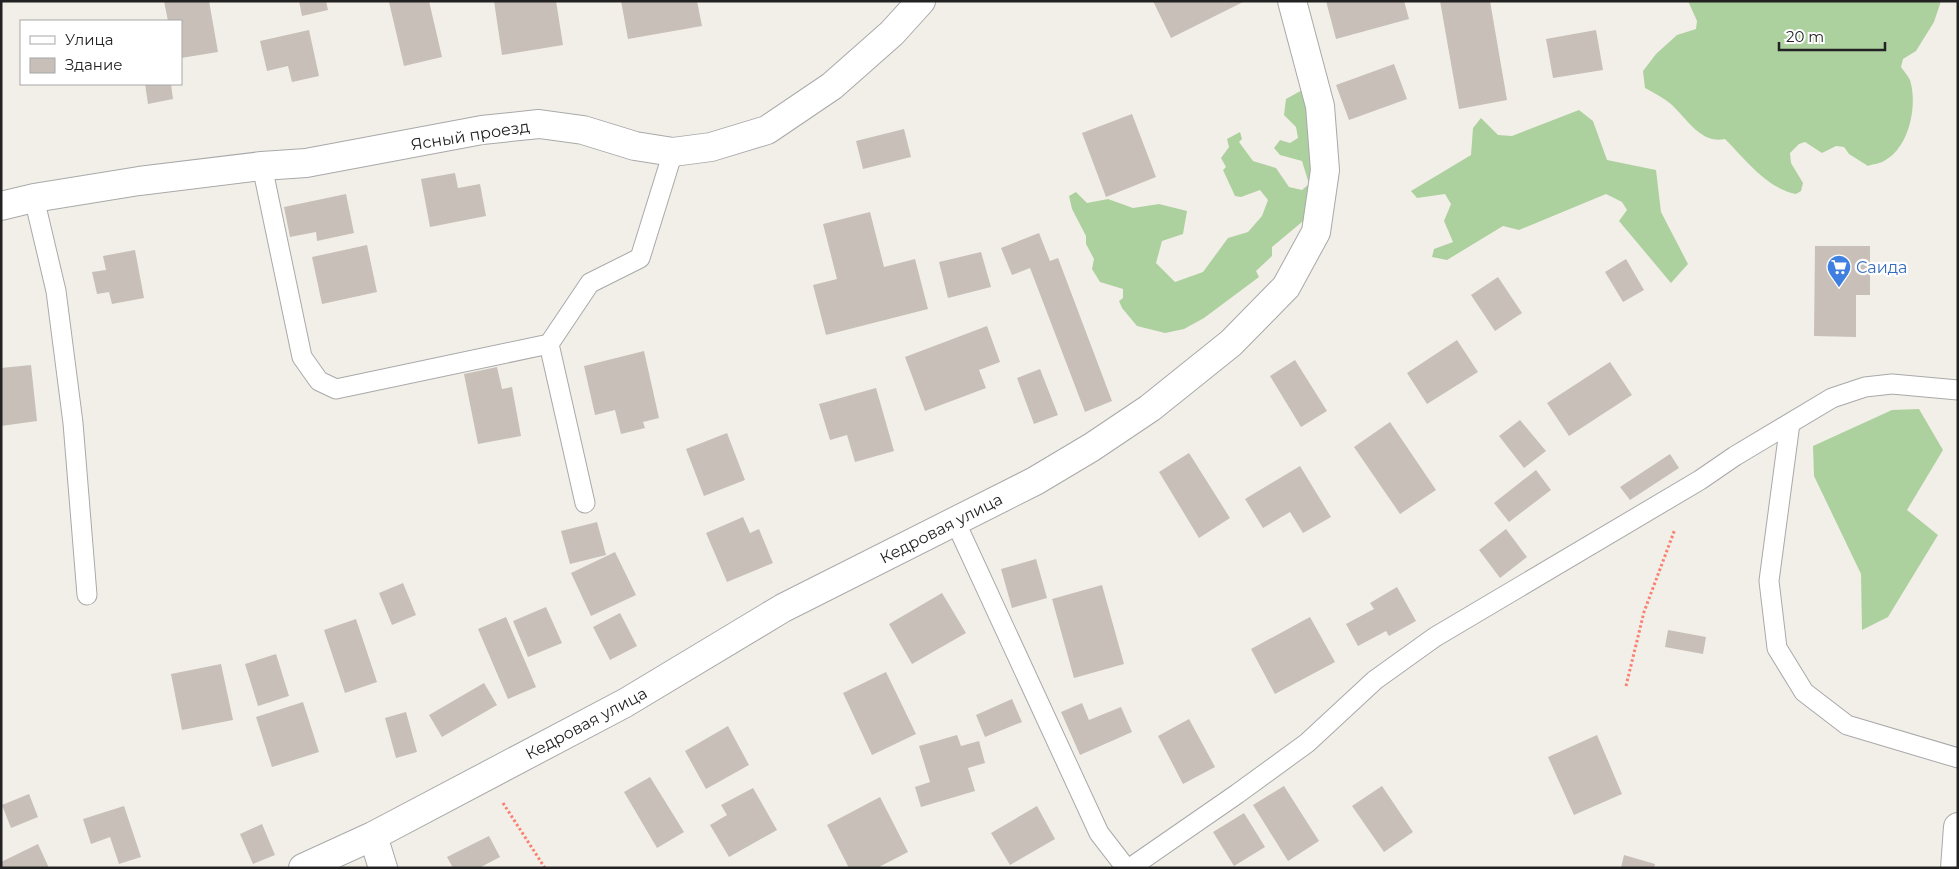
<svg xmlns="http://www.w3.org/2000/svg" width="1959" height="869" viewBox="0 0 1959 869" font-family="Montserrat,sans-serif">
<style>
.forest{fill:#add19e}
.building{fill:#c7bfb8}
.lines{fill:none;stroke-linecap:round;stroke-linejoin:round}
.service-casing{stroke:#a9a9a9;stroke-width:21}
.minor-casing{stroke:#a9a9a9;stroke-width:30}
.path{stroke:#fa8072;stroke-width:3;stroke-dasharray:2.5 2.5;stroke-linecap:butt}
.service{stroke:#fff;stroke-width:19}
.minor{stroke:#fff;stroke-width:28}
.labels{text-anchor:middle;stroke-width:4.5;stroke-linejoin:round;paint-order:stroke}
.street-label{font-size:16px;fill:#222;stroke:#fff}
.shop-label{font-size:16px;fill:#366cbe;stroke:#fff;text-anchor:start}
</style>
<rect width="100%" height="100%" fill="#f2efe9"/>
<path class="forest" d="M1688,1H1941L1934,22L1916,51L1903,59L1901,67C1904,71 1908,76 1910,80C1918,106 1909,148 1884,161C1879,164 1873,164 1868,166L1849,154L1844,147L1836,146L1822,153L1805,142L1799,144L1790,153L1791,163L1803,183L1801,191L1796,194C1766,188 1746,160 1725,139C1701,144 1688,120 1672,105C1664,98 1654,93 1645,88L1643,71L1656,54L1677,35L1696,29L1697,21Z
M1304,89L1327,125L1308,217L1272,247V256L1256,271L1259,277L1204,318L1184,329L1165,333L1137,326L1122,308L1119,301L1123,298V289L1100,282L1092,269L1094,259L1086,244V236L1072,209L1069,196L1076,192L1087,203L1108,199L1133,208L1159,204L1187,211L1183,234L1162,241L1156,263L1175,282L1203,272L1228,238L1248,232L1262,216L1268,200L1260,190L1241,197L1235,196L1223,170L1226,167L1221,158L1229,147L1227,139L1240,132L1242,139L1239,142L1253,161L1276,168L1289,187L1302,190L1309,184L1302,161L1280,155L1274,148L1280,140L1290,143L1298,138L1296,127L1284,115L1286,99Z
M1579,110L1593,121L1607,160L1656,170L1661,212L1688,264L1671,283L1619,221L1627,210L1622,202L1606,194L1519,230L1503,226L1447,260L1432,257L1434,249L1453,242L1444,221L1451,204L1445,194L1417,198L1411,191L1471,155L1473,128L1481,118L1498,135L1512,136Z
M1919,409L1943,450L1907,510L1938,535L1888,617L1862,630L1861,574L1814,476L1813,446L1892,410Z"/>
<path class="building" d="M164,1H209L218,52L181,58V21H168Z
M299,1H326L328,10L302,16Z
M429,1L442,57L404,66L389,2Z
M494,1H556L563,45L502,55Z
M621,1H697L702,26L628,39Z
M1153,1H1245L1171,38Z
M1326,1H1404L1409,19L1336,39Z
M1440,1H1490L1507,100L1459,109Z
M309,30L319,76L292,82L288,66L267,71L260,41Z
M1596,30L1603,70L1553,78L1546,39Z
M1394,64L1407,99L1349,120L1336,85Z
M145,84H171L173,99L148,104Z
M1132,114L1156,177L1106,197L1082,133Z
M904,129L911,157L863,169L856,141Z
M455,173L458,188L480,184L486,216L430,227L421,179Z
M346,194L354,233L317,241L316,232L290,237L284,207Z
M870,212L884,267L915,259L928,309L826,335L813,285L837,279L823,224Z
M1039,233L1050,261L1058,258L1112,401L1085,412L1030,268L1012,275L1001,248Z
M367,245L377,292L322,304L312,257Z
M1815,246H1870V295H1856V337L1814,336Z
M135,250L144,298L112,304L109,292L97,294L92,272L106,270L103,256Z
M981,252L991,287L948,298L939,262Z
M1626,259L1644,290L1623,302L1605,272Z
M1498,277L1522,313L1495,331L1471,295Z
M987,326L1000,362L979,370L986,388L925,411L905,357Z
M1457,340L1478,372L1427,404L1407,373Z
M644,351L659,418L643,422L645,428L621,434L615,410L595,415L584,366Z
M1295,360L1327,411L1301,427L1270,376Z
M1610,362L1632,395L1569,436L1547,403Z
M31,365L37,421L1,426V368Z
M497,367L502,389L512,387L521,436L478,444L464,374Z
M1040,369L1058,415L1034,424L1017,378Z
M876,388L894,451L855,462L847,435L830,440L819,404Z
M1520,420L1546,451L1524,468L1499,436Z
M1390,422L1436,490L1400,514L1354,447Z
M727,433L745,480L704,496L686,449Z
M1189,453L1230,518L1199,538L1159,472Z
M1670,454L1679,468L1630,500L1620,487Z
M1300,466L1331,517L1303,533L1290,512L1263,528L1245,499Z
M1536,470L1551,490L1509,522L1494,503Z
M743,517L750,533L759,529L773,563L727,582L706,533Z
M597,522L606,555L570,564L561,531Z
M1506,529L1527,557L1500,578L1479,550Z
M615,552L636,595L591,616L571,573Z
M1036,559L1047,598L1012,608L1001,569Z
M403,583L416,615L392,625L379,593Z
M1102,585L1124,664L1074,678L1052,599Z
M1397,587L1416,621L1389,636L1386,631L1358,646L1346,624L1374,609L1370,603Z
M942,593L966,633L912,664L889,624Z
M546,607L562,643L528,657L513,621Z
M620,613L637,646L610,660L593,627Z
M506,617L536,687L508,699L478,629Z
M1310,617L1335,662L1275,694L1251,649Z
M356,619L377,682L345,693L324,630Z
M1668,630L1706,637L1703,654L1665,647Z
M276,654L289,696L258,706L245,664Z
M221,664L233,720L182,730L171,674Z
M886,672L916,734L872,755L843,693Z
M484,683L497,705L442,737L429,715Z
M1012,699L1022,722L985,737L976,715Z
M303,702L319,752L272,767L256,717Z
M1082,703L1089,720L1121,707L1132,732L1080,755L1061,712Z
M406,712L417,752L396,758L385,718Z
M1189,719L1215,767L1183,784L1158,736Z
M728,726L749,765L706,789L685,751Z
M957,735L961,746L979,741L985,763L968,768L975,791L921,807L915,787L930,782L919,746Z
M1597,735L1622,794L1574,815L1548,757Z
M650,777L684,832L657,848L624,792Z
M1284,786L1319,841L1288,861L1253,805Z
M1382,786L1413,832L1384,852L1352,806Z
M753,788L777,830L729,857L710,825L727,815L721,805Z
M29,794L38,817L11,828L2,805Z
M880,797L908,852L877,868H849L827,825Z
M124,806L141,857L119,864L110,837L91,844L83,819Z
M1037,806L1055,839L1010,865L991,833Z
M1244,813L1265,847L1234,866L1213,832Z
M262,824L275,855L253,864L240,834Z
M489,836L500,857L479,868H453L447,857Z
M38,844L49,868H1V862Z
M1624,855L1655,864L1654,868H1621Z"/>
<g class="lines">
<defs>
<path id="service" d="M262,166L302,357L319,381L336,389L549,344L590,283L640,258L673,152
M34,198L56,291L73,423L87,595
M549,344L585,503
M1790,423L1769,581L1777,648L1804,692L1847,725L1958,758
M955,521L1099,833L1126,868
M1130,868L1237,794L1307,743L1375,680L1435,637L1700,480L1735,456L1832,398L1865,387L1892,384L1958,390"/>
<path id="minor" d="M1,206L34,198L139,181L262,166L306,163L482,130L539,124L583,130L635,146L673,152L711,147L767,130L832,86L892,33L921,1
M373,836L383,868
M303,868L373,836L625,703L783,608L1035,481L1092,447L1150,408L1231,343L1286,287L1316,232L1325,170L1320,106L1292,1
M1955,868L1958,827"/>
</defs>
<use href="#service" class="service-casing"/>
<use href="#minor" class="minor-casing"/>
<path class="path" d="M1626,686L1644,612L1675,529
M503,803L545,868"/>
<use href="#service" class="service"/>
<use href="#minor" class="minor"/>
</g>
<defs>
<symbol id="supermarket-pin" viewBox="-11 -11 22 30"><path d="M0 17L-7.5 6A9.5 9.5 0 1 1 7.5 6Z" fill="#3f7fe0" stroke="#fff"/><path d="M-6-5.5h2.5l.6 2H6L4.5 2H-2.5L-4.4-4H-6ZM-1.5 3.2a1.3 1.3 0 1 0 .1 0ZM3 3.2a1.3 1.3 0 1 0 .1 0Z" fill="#fff"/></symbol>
</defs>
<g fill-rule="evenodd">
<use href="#supermarket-pin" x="1825" y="253" width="28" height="38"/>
</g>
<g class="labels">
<g class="street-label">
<text transform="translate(470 135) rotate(-9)" y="6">Ясный проезд</text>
<text transform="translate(941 528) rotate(-27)" y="6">Кедровая улица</text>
<text transform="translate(586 723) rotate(-28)" y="6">Кедровая улица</text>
</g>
<g class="shop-label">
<text x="1856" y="273">Саида</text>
</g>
</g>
<rect width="1959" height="869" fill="none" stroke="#222222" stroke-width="5"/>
<rect x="20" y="20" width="162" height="65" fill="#ffffff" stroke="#a7a7a7"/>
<rect x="30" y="36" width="25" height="8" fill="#ffffff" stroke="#a7a7a7"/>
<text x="65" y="45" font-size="15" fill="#222222">Улица</text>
<rect x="30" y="58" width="25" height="15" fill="#c7bfb8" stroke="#a7a7a7"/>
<text x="65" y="70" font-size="15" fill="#222222">Здание</text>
<path d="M1779 42v8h106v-8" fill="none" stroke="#222222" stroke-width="2.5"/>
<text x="1786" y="42" font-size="15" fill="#222222" stroke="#ffffff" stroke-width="4" paint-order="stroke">20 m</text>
</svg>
